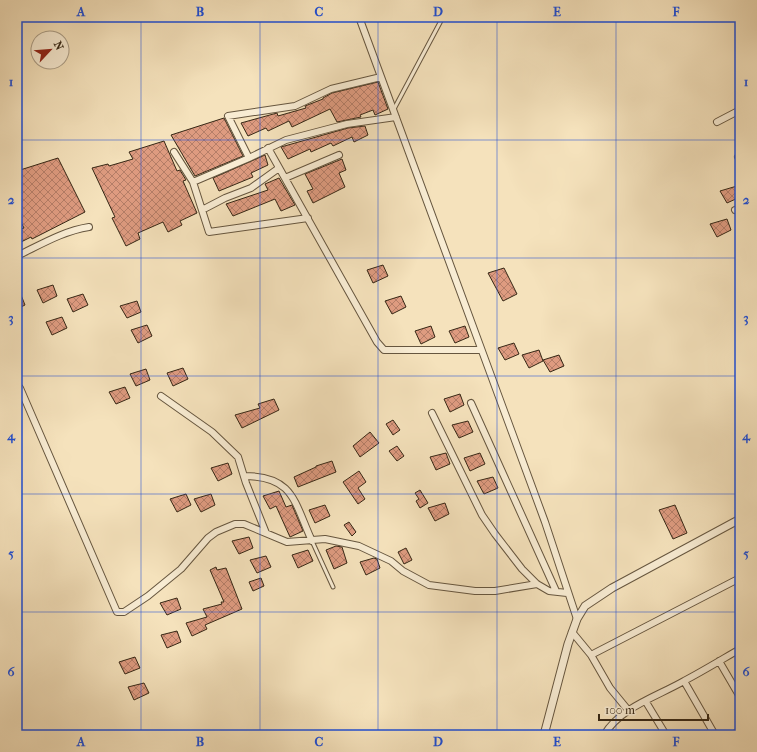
<svg xmlns="http://www.w3.org/2000/svg" width="757" height="752" viewBox="0 0 757 752" font-family="'IM FELL French Canon',serif">
<style>
.building{fill:url(#building-cross-hatch);stroke:#362715}
.lines{fill:none;stroke-linecap:round;stroke-linejoin:round}
.service-casing{stroke:#66563f;stroke-width:5}
.minor-casing{stroke:#66563f;stroke-width:8}
.tertiary-casing{stroke:#66563f;stroke-width:9}
.service{stroke:#f8ecd3;stroke-width:3}
.minor{stroke:#f8ecd3;stroke-width:6}
.tertiary{stroke:#f8ecd3;stroke-width:7}
.grid{fill:none;stroke:#1d4ed8;stroke-width:1;stroke-opacity:0.55}
.neatline{fill:none;stroke:#1d4ed8;stroke-width:1.5}
.grid-label{font-size:13px;text-anchor:middle;font-weight:bold;fill:#1d4ed8}
</style>
<defs>
<pattern id="building-cross-hatch" width="8" height="8" patternUnits="userSpaceOnUse"><rect width="8" height="8" fill="#de9b80"/><path d="M0 0l8 8M0 8l8-8" fill="none" stroke="#b57e68"/></pattern>
</defs>
<rect width="100%" height="100%" fill="#f5e2bc"/>
<filter id="stains"><feTurbulence type="fractalNoise" baseFrequency=".005" numOctaves="4"/><feColorMatrix values="0 0 0 0 .2 0 0 0 0 .09 0 0 0 0 .02 0 0 0 .5 -.17"/></filter>
<radialGradient id="worn" r=".72"><stop offset=".6" stop-color="#630" stop-opacity="0"/><stop offset="1" stop-color="#630" stop-opacity=".3"/></radialGradient>
<path class="building" d="M378,82L388,109L375,115L373,110L360,115L361,117L337,122L330,109L292,127L289,121L268,131L266,128L248,136L241,123L277,113L278,116L306,108L305,106L323,99V98L332,93Z
M224,118L243,156L195,176L171,135Z
M365,126L368,135L354,142L352,137L333,146L331,143L311,152L310,149L288,159L281,147L348,128Z
M164,141L177,171L180,170L186,180L183,181L197,213L180,221L182,225L168,232L163,222L138,233L140,239L126,246L112,218L115,217L92,168L108,164L109,166L133,159L129,152Z
M265,155L268,165L251,173L253,177L219,191L213,178Z
M58,158L85,212L32,239L31,237L17,244V230L24,228L17,215V171Z
M342,159L346,170L339,173L345,187L313,203L307,191L313,189L305,174Z
M279,178L295,205L281,211L275,199L233,216L226,204L268,190L265,184Z
M737,186L740,197L727,203L720,191Z
M727,219L731,230L717,237L710,224Z
M383,265L388,276L373,283L367,270Z
M504,268L517,294L503,301L488,273Z
M17,285L25,305L17,309Z
M53,285L57,296L43,303L37,290Z
M83,294L88,305L73,312L67,299Z
M401,296L406,307L392,314L385,301Z
M137,301L141,312L127,318L120,306Z
M62,317L67,328L52,335L46,322Z
M147,325L152,336L138,343L131,330Z
M431,326L435,337L421,344L415,331Z
M465,326L469,337L455,343L449,331Z
M514,343L519,354L505,360L498,348Z
M539,350L543,361L529,368L522,355Z
M559,355L564,366L550,372L543,360Z
M183,368L188,379L173,386L167,373Z
M146,369L150,380L136,386L130,374Z
M125,387L130,398L116,404L109,392Z
M460,394L464,405L450,412L444,399Z
M274,399L279,410L242,428L235,415L260,408L258,404Z
M393,420L400,430L393,435L386,424Z
M468,421L473,432L459,438L452,425Z
M370,432L379,443L360,457L353,446Z
M397,446L404,456L397,461L389,451Z
M446,453L450,464L436,470L430,457Z
M480,453L485,464L470,471L464,458Z
M332,461L336,472L298,487L294,477L316,467V466Z
M228,463L232,474L218,481L211,468Z
M359,471L366,482L358,488L365,499L358,504L343,482Z
M493,477L498,488L484,494L477,481Z
M420,490L428,503L420,508L416,501L419,499L415,493Z
M279,491L286,507L292,505L303,531L290,537L276,506L270,509L263,496Z
M186,494L191,505L177,512L170,499Z
M211,494L215,505L201,512L194,499Z
M445,503L449,514L435,521L428,508Z
M325,505L330,516L315,523L309,510Z
M675,505L687,533L673,539L659,510Z
M349,522L356,532L352,536L344,525Z
M249,537L253,548L239,554L232,541Z
M336,546L342,547L347,563L334,569L326,550Z
M406,548L412,560L404,564L398,552Z
M308,550L313,561L298,568L292,555Z
M266,556L271,567L257,573L250,560Z
M374,558L377,559L380,568L366,575L360,562Z
M216,567L217,570L226,568L242,609L205,625L207,629L192,636L186,623L207,617L203,609L222,604L221,602H224L210,570Z
M261,578L264,586L253,591L249,582Z
M177,598L181,609L167,615L160,603Z
M177,631L181,642L167,648L161,635Z
M135,657L140,668L125,674L119,662Z
M144,683L149,693L134,700L128,687Z"/>
<g class="lines">
<defs>
<path id="service" d="M394,109L443,17
M312,541L333,587"/>
<path id="minor" d="M359,17L545,522L577,619
M717,122L740,110
M268,148L377,342L384,350H481
M174,152L193,182L209,232L308,218
M738,157L740,156
M249,158L228,116L295,106L331,89L381,77
M285,178L339,155
M193,182L249,158L286,140L347,124L396,117
M202,210L225,198L251,188L279,168
M735,210L740,208
M17,256C40,245 63,231 89,227
M20,388L117,612H124L148,596L181,569L208,538L216,532L235,524H244L287,542L325,539L359,546L391,561L403,571L429,585L475,591H495L537,584
M161,396L212,432L238,457L246,483L266,533
M471,403L556,591
M432,413L482,515L495,534L522,569L537,584L549,591L567,593
M244,476C294,476 294,502 312,541
M572,632L591,655L610,688L628,710
M591,655L740,578
M719,661L740,697
M684,681L715,735
M646,702L666,735
M604,735C621,707 656,697 684,681C703,671 721,660 740,649
M733,735L740,730"/>
<path id="tertiary" d="M544,735L568,644L577,619L585,606L612,588L740,519"/>
</defs>
<use href="#service" class="service-casing"/>
<use href="#minor" class="minor-casing"/>
<use href="#tertiary" class="tertiary-casing"/>
<use href="#service" class="service"/>
<use href="#minor" class="minor"/>
<use href="#tertiary" class="tertiary"/>
</g>
<path class="grid" d="M141,17V735M260,17V735M378,17V735M497,17V735M616,17V735M17,140H740M17,258H740M17,376H740M17,494H740M17,612H740"/>
<rect width="757" height="752" fill="none" stroke="#f5e2bc" stroke-width="44"/>
<g transform="translate(50 50) rotate(64)"><circle r="19" fill="#f8ecd3" stroke="#aa9d87"/>
<path d="M0-3L7 15L0 10L-7 15Z" fill="#8f2418"/>
<text y="-6" font-size="11" font-weight="bold" text-anchor="middle" fill="#362715">N</text>
</g>
<path d="M599 714v6h109v-6" fill="none" stroke="#362715" stroke-width="2"/>
<text x="605" y="714" font-size="12" fill="#362715" stroke="#f8ecd3" stroke-width="3" paint-order="stroke">100 m</text>
<rect x="22" y="22" width="713" height="708" class="neatline"/>
<g class="grid-label">
<text x="81" y="16">A</text>
<text x="200" y="16">B</text>
<text x="319" y="16">C</text>
<text x="438" y="16">D</text>
<text x="557" y="16">E</text>
<text x="676" y="16">F</text>
<text x="11" y="86">1</text>
<text x="746" y="86">1</text>
<text x="11" y="204">2</text>
<text x="746" y="204">2</text>
<text x="11" y="322">3</text>
<text x="746" y="322">3</text>
<text x="11" y="440">4</text>
<text x="746" y="440">4</text>
<text x="11" y="558">5</text>
<text x="746" y="558">5</text>
<text x="11" y="676">6</text>
<text x="746" y="676">6</text>
<text x="81" y="746">A</text>
<text x="200" y="746">B</text>
<text x="319" y="746">C</text>
<text x="438" y="746">D</text>
<text x="557" y="746">E</text>
<text x="676" y="746">F</text>
</g>
<rect width="100%" height="100%" filter="url(#stains)"/>
<rect width="100%" height="100%" fill="url(#worn)"/>
</svg>
